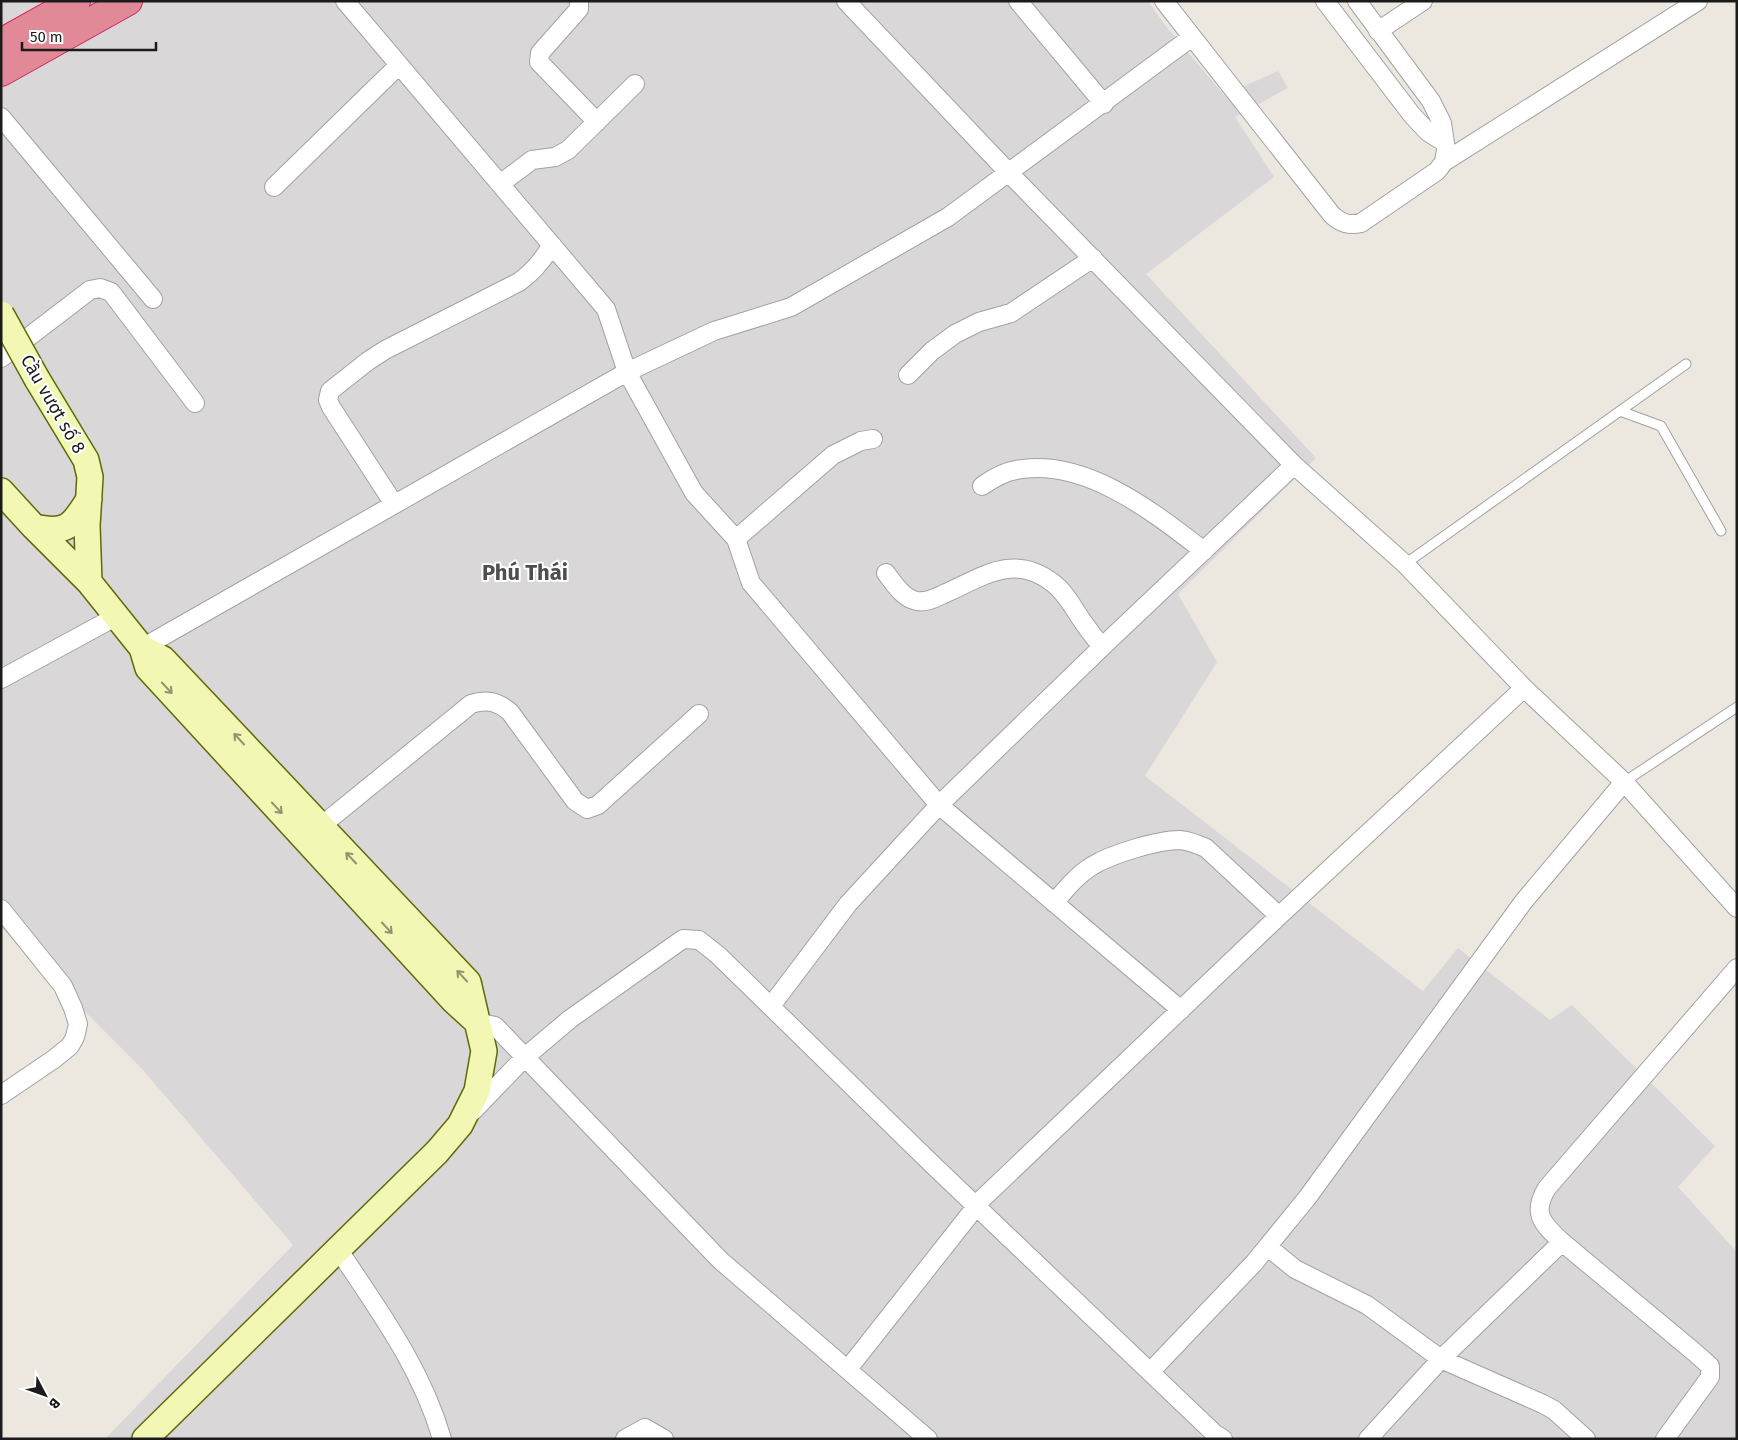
<svg xmlns="http://www.w3.org/2000/svg" width="1738" height="1440" viewBox="0 0 1738 1440" font-family="'Fira Sans',sans-serif">
<style>
.residential{fill:#d9d7d7}
.lines{fill:none;stroke-linecap:round;stroke-linejoin:round}
.lane-casing{stroke:#a2a2a2;stroke-width:11}
.street-casing{stroke:#a2a2a2;stroke-width:20}
.secondary-casing{stroke:#5e6b08;stroke-width:28}
.highway-casing{stroke:#cf285e;stroke-width:30}
.lane{stroke:#fff;stroke-width:9}
.street{stroke:#fff;stroke-width:18}
.secondary{stroke:#f2f7b3;stroke-width:25}
.highway{stroke:#e28997;stroke-width:28}
.secondary-bridge-casing{stroke:#5e6b08;stroke-width:28;stroke-linecap:butt}
.secondary-bridge{stroke:#f2f7b3;stroke-width:25}
.oneway{stroke:#91946f}
.labels{text-anchor:middle;stroke-width:4;stroke-linejoin:round;paint-order:stroke}
.street-label{font-size:18px;fill:#1b1b1b;stroke:#fff}
.district-label{font-size:22px;font-weight:bold;fill:#4e4e4e;stroke:#fff}
</style>
<rect width="100%" height="100%" fill="#ece8e0"/>
<path class="residential" d="M1,1H1148L1165,25L1224,95L1278,71L1288,88L1235,117L1274,177L1146,274L1316,458L1178,594L1217,662L1145,776L1423,991L1458,948L1550,1020L1572,1005L1715,1146L1678,1187L1737,1252V1439H105L293,1245L143,1070L1,927Z"/>
<g class="lines">
<defs>
<path id="lane" d="M1620,411L1661,426L1721,531
M1405,564L1686,364
M1624,782L1737,707"/>
<path id="street" d="M345,1L606,309L627,372L694,493L736,539L751,583L939,805L1181,1010
M579,1V9L540,53L539,62L597,122
M846,1L1009,173L1294,465L1405,564L1524,688L1624,782L1524,901L1307,1198L1254,1263L1150,1372
M1018,1L1104,104
M1164,1L1332,215C1341,223 1349,226 1361,223L1437,171L1444,162L1446,150L1442,123L1431,101L1357,1
M1325,1L1412,115L1428,132L1444,142
M1378,31L1423,1
M1,117L153,299
M1444,162L1698,1
M500,184L532,160L555,157L568,150L635,84
M274,187L399,65
M1,358L90,290L100,288L111,292L195,403
M908,375L932,351L955,334L979,322L1011,313L1093,258
M982,486C992,479 1003,472 1016,470C1085,457 1153,512 1204,551
M394,504L331,407L328,400L330,391L368,361L385,350L519,282C533,272 543,260 552,245
M736,539L833,455L861,441L873,439
M886,573C894,584 903,598 917,601C927,603 937,597 946,593C984,576 1014,553 1053,583C1065,592 1071,604 1079,616C1086,627 1094,637 1102,647
M142,648L627,372L714,331L791,307L948,217L1192,37
M1,679L117,616
M1624,782L1737,908
M321,826L471,704C486,699 497,701 510,712L575,801L587,809L598,805L699,714
M1054,903C1065,890 1077,875 1092,866C1111,854 1158,840 1180,840C1189,841 1197,844 1206,848L1279,916
M1,909L63,986L73,1008L78,1024L75,1037L70,1046L54,1059L1,1095
M771,1006L848,904L939,805L1102,647L1294,465
M477,1022L495,1026L720,1260L928,1439
M473,1111L525,1057L570,1019L683,939L699,940L718,955L933,1165L1215,1434L1223,1439
M1562,1242L1693,1351L1710,1366V1377L1665,1439
M1268,1247L1295,1269L1367,1305L1441,1359L1543,1404L1554,1410L1586,1439
M338,1249C379,1311 421,1367 442,1439
M848,1369L982,1199L1279,916L1524,688
M625,1439L645,1428L664,1439
M1368,1439L1441,1359L1562,1242C1543,1224 1531,1214 1547,1188L1737,968"/>
<path id="secondary" d="M37,379L86,460L90,477L87,526L89,582
M1,491L34,527L89,582L142,648L148,668L454,1001L477,1022
M34,527C66,534 72,527 89,499
M142,648L163,659L468,982L484,1051L477,1091L460,1125L437,1152L145,1439"/>
<path id="highway" d="M1,43L76,1
M1,72L128,1"/>
</defs>
<use href="#lane" class="lane-casing"/>
<use href="#street" class="street-casing"/>
<use href="#secondary" class="secondary-casing"/>
<use href="#highway" class="highway-casing"/>
<use href="#lane" class="lane"/>
<use href="#street" class="street"/>
<use href="#secondary" class="secondary"/>
<use href="#highway" class="highway"/>
<defs>
<path id="secondary-bridge" d="M1,314L37,379"/>
</defs>
<use href="#secondary-bridge" class="secondary-bridge-casing"/>
<use href="#secondary-bridge" class="secondary-bridge"/>
</g>
<defs><path id="oneway-shaft" d="M-6 0H5M1.5-3L5.5 0L1.5 3" fill="none" stroke-width="1.6" stroke-linecap="round" stroke-linejoin="round" transform="scale(1.25)"/></defs>
<g class="oneway">
<use href="#oneway-shaft" transform="translate(167 688) rotate(47)"/>
<use href="#oneway-shaft" transform="translate(239 739) rotate(-133)"/>
<use href="#oneway-shaft" transform="translate(277 808) rotate(47)"/>
<use href="#oneway-shaft" transform="translate(351 858) rotate(-133)"/>
<use href="#oneway-shaft" transform="translate(387 928) rotate(47)"/>
<use href="#oneway-shaft" transform="translate(462 976) rotate(-133)"/>
</g>
<g class="labels">
<g class="street-label">
<text transform="translate(53 404) rotate(60)" y="6">Cầu vượt số 8</text>
</g>
<g class="district-label">
<text x="525" y="580">Phú Thái</text>
</g>
</g>
<rect width="1738" height="1440" fill="none" stroke="#1b1b1b" stroke-width="5"/>
<g transform="translate(45 1395) rotate(131)" stroke="#ffffff" stroke-width="4" paint-order="stroke">
<path d="M0-4L9 19L0 12L-9 19Z" fill="#1b1b1b"/>
<text y="-8" font-size="14" font-weight="bold" text-anchor="middle" fill="#1b1b1b">B</text>
</g>
<path d="M22 42v8h134v-8" fill="none" stroke="#1b1b1b" stroke-width="2.5"/>
<text x="30" y="42" font-size="15" fill="#1b1b1b" stroke="#ffffff" stroke-width="4" paint-order="stroke">50 m</text>
</svg>
